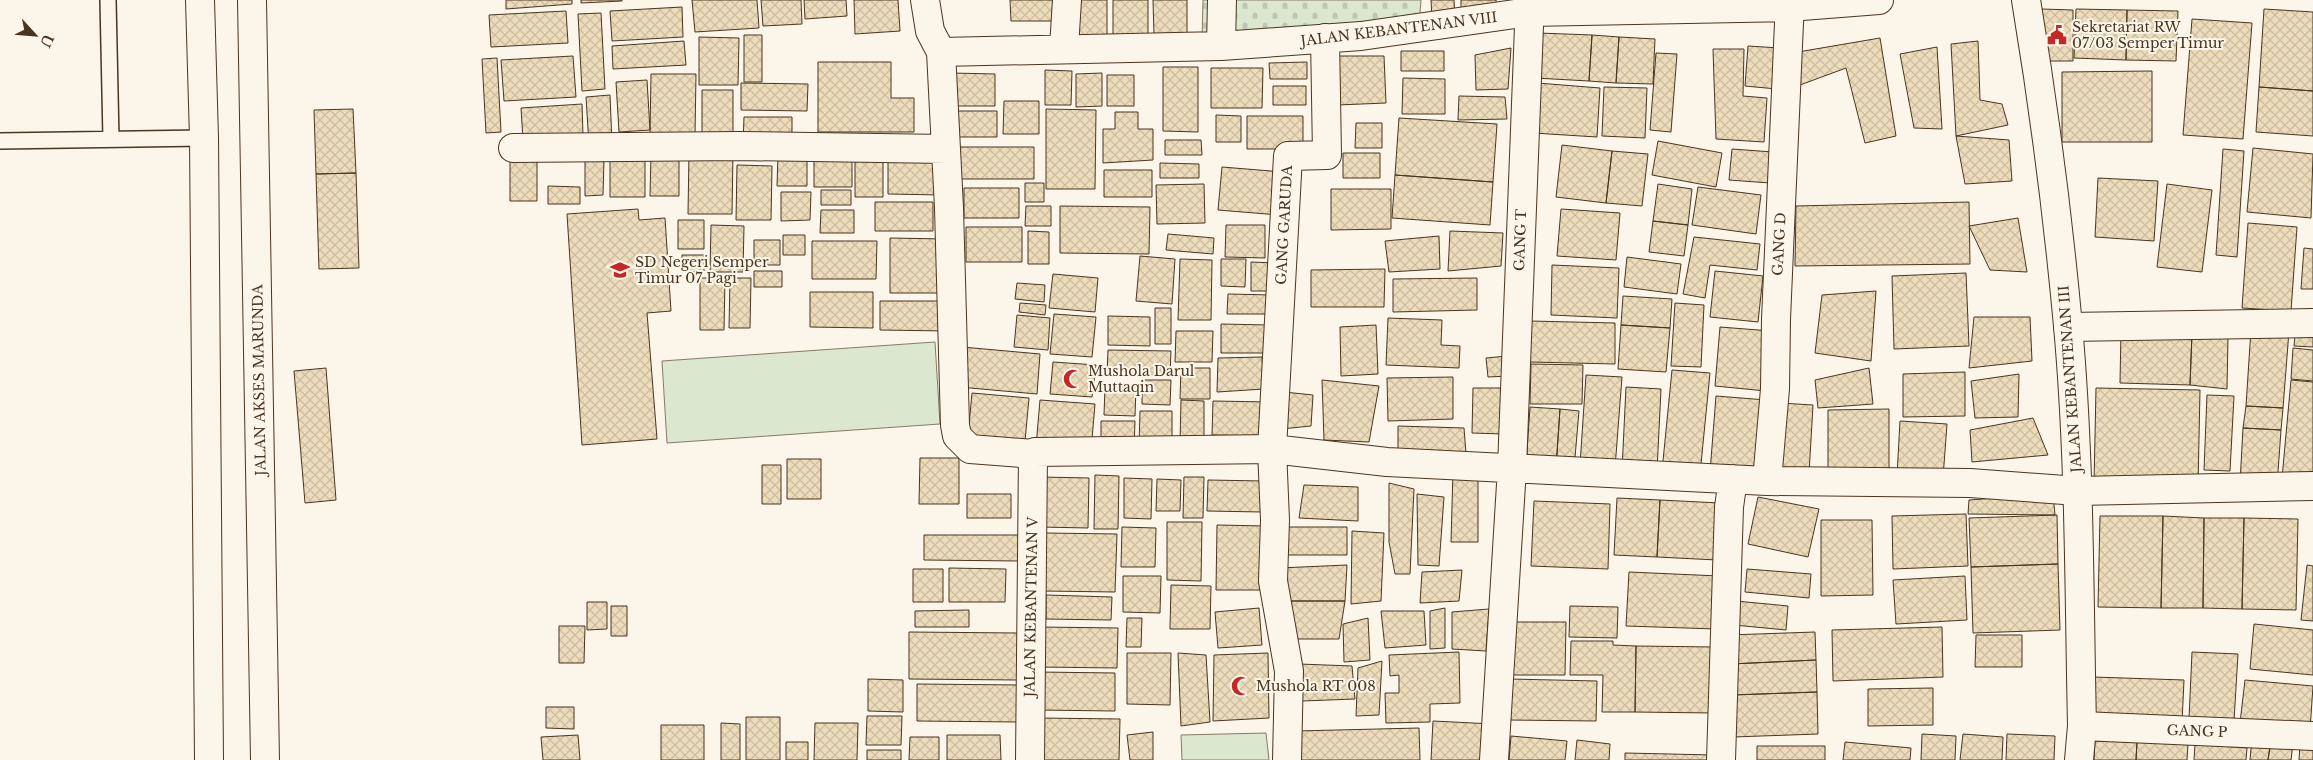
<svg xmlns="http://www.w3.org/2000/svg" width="2313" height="760" viewBox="0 0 2313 760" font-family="'Libre Baskerville',serif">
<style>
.cemetery{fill:url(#cemetery-stones);stroke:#887966}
.park{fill:#dce7d0;stroke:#887966}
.building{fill:url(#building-cross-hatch);stroke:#4a3520}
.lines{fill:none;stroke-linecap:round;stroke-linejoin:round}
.lane-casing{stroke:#4a3520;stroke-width:18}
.street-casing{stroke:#4a3520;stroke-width:30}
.secondary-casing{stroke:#4a3520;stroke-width:30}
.primary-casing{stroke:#4a3520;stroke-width:30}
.lane{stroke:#fbf6e9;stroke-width:15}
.street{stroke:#fbf6e9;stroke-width:28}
.secondary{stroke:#fbf6e9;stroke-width:28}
.primary{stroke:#fbf6e9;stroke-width:28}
.labels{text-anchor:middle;stroke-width:4;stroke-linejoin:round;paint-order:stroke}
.poi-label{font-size:14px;fill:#4a3520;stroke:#fbf6e9;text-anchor:start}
.street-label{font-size:14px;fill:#4a3520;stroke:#fbf6e9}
</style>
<defs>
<pattern id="cemetery-stones" width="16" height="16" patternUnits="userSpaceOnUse" patternTransform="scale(1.25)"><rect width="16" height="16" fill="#dce7d0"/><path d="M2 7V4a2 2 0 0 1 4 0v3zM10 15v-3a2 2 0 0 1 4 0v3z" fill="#bec7b2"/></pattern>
<pattern id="building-cross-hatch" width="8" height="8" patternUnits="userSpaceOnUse" patternTransform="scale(1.25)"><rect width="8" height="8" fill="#ecdcbc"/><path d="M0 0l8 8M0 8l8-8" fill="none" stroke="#ccbda1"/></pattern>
</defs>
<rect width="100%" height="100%" fill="#fbf6e9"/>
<path class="cemetery" d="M1203,0H1421L1419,26L1202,40Z"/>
<path class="park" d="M935,342L940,424L667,443L662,361Z
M1266,733L1269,760H1182L1181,735Z"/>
<path class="building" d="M506,0H572V4L506,9Z
M581,0H622V1L581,3Z
M692,0H757L759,28L695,32Z
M761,0H801L802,24L763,26Z
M804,0H846L847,16L805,19Z
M854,0H898L900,31L855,34Z
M1010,0H1062V21H1011Z
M1075,0H1107V39L1075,40Z
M1113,0H1148V40H1113Z
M1153,0H1187V35H1154Z
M1431,0H1454L1455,17L1432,19Z
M1461,0H1496L1497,13L1461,15Z
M682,7L683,37L612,41L610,11Z
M2042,9L2073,10V61H2042Z
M2076,9L2127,10L2126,60L2074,58Z
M2264,9L2313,12V91L2259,87Z
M2127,10L2178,11L2176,61L2126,60Z
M566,11L568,43L491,47L489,15Z
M601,13L605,89L582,91L578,14Z
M2192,19L2252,23L2243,139L2183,135Z
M1538,33L1592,35L1589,81L1535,78Z
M744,35H762V82H744Z
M1592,35L1619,37L1616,83L1589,81Z
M699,37L739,38L738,85H699Z
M1619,37L1655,39L1653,84L1616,83Z
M1880,38L1896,136L1865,143L1846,68L1800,85L1798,52Z
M684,41L686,65L613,69L612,46Z
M1978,41L1980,100L2002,104L2008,125L1956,136L1951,44Z
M1748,46L1780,48L1777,89L1745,86Z
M1937,47L1942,129L1914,128L1900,54Z
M1511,48L1508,89L1476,90L1475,55Z
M1713,49H1744L1743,96L1767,98L1764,142L1716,139Z
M1401,51H1444V71H1401Z
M1656,53L1677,54L1671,132L1650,130Z
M573,56L576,97L504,101L501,60Z
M1337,56H1384L1386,103L1337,105Z
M497,58L501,132L486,133L482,59Z
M818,62H891V98H914V132H818Z
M1307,62V79H1270L1269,63Z
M1163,67H1198V132L1163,131Z
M1211,68H1263L1262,108H1211Z
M1045,70L1072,71L1071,105H1045Z
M2152,71V142H2062V72Z
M952,73L995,74V106H952Z
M1102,73V106L1076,107V74Z
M651,74H696L695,135H650Z
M1107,75H1134V106H1107Z
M1403,78L1445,79V114H1402Z
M647,80L650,130L619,132L616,82Z
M741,83L808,84L807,111L741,110Z
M1537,83L1600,88L1597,137L1533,133Z
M1273,86H1306V105H1273Z
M1604,87L1647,88L1645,138L1602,136Z
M2259,87L2313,91V136L2256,132Z
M702,90H733V144H702Z
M610,95L612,144L589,145L586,97Z
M1459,96L1505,97L1507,119L1458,120Z
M1004,101H1039V134H1003Z
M582,104L583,136L523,140L521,108Z
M353,109L356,173L316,174L314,110Z
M1046,109L1096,110L1095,189H1046Z
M952,111H997V137H951Z
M1115,112H1138V129H1153V160L1103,163V129H1115Z
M1216,115L1241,116V142H1216Z
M1247,116H1303V149H1247Z
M744,117H792V144H743Z
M1399,118L1497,124L1493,182L1395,175Z
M1356,123H1382V148H1355Z
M1956,136L2009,140L2012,181L1965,184Z
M1165,140H1201L1202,155H1165Z
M1658,141L1722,153L1716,187L1652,175Z
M1562,145L1612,151L1606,203L1556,197Z
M957,147H1034V179H957Z
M2253,148L2313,154L2311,218L2247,212Z
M1732,149L1773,152L1770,183L1729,180Z
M2223,149L2244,151L2237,257L2216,255Z
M1612,151L1648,154L1642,206L1606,203Z
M689,152H733L732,214H688Z
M1343,153H1380V178H1343Z
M679,154V196H650L651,155Z
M778,155H807V186H777Z
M610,156L645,157V197H610Z
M814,158H852V187H814Z
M888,158L942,159V195L888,194Z
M585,159H604L603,195L585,196Z
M855,159H883V197H855Z
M510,161H537V201H510Z
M1160,163L1199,164V178H1160Z
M737,165L772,166L771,220H736Z
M1222,167L1283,172L1279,215L1218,210Z
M1104,170H1152V197H1104Z
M356,173L359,268L319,269L316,174Z
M1395,175L1493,182L1490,225L1392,218Z
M2098,178L2158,181L2154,241L2095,237Z
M1025,183H1044V202H1025Z
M1204,184L1205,223L1157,224L1156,185Z
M1658,184L1692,189L1688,225L1653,221Z
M2167,184L2212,190L2202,272L2157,267Z
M548,186L580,187V204H548Z
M1698,187L1761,195L1756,234L1692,225Z
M964,188H1019V218H964Z
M1331,189H1391V229L1331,230Z
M821,190H851V205H821Z
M781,192H811L810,220L781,221Z
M875,202H933V231H875Z
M1969,202L1970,264L1795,266L1796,206Z
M1026,206H1051V226H1025Z
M1060,206L1150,207L1149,254L1060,253Z
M638,209L639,220L665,218L671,311L647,313L657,439L582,445L567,214Z
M1561,209L1620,213L1616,260L1557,256Z
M821,210H854V233H820Z
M2018,218L2027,272L1990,270L1969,226Z
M678,220H704V249H678Z
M1653,221L1688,225L1684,256L1649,252Z
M2248,223L2297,227L2291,311L2242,308Z
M711,225L744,226L743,272H710Z
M1226,225H1265V258L1225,257Z
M966,227H1022V262H966Z
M1028,231L1049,232V264H1028Z
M1450,231L1503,233L1501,266L1448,271Z
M1168,234L1214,238L1213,254L1166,250Z
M783,235H805V255H783Z
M1439,236L1440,269L1389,272L1385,241Z
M1694,237L1760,244L1757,270L1710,265L1705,298L1683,294Z
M890,238L945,239V293H890Z
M754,240H780V265H754Z
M812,241H877L876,279H812Z
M2304,248L2313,249V289H2301Z
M682,255H704V271L682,272Z
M1140,256L1175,259L1172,304L1136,301Z
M1627,257L1681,264L1677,294L1624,287Z
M1180,259L1212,260L1211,320H1178Z
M1221,259H1246L1245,287L1221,286Z
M1251,262L1275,263L1274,291H1251Z
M1552,265L1619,268L1617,318L1551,315Z
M1385,269L1384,307H1311V270Z
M754,271H782V287H754Z
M1715,271L1763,276L1758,322L1710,317Z
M1966,273L1969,346L1894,349L1892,276Z
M1053,274L1098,278L1095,312L1049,308Z
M700,278H725L724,330H700Z
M730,278H751L750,328H729Z
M1477,278V310L1393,312V279Z
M1017,283L1045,285L1044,302L1015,299Z
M1876,291L1871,361L1815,353L1822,295Z
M810,292H873V328L810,327Z
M1228,294L1272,295V314H1227Z
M1623,296L1672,299L1670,328L1621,325Z
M880,301H948V331L880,330Z
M1020,303L1046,305L1045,315L1019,312Z
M1675,303L1704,305L1701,367L1671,366Z
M1155,308H1171V344H1155Z
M1054,314L1096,317L1092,357L1050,354Z
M1017,315L1050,318L1048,350L1014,347Z
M1108,316L1150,317V346L1108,345Z
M1974,317H2030L2032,361L1969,368Z
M1388,318L1442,320L1441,345L1460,346L1459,368L1386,365Z
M1530,321L1615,323V364L1530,362Z
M1221,324L1268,325L1267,353H1221Z
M1376,325L1378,374L1341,376L1340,327Z
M1621,325L1670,328L1666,372L1618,369Z
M2296,325L2313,326V347L2294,346Z
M1720,327L1771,331L1766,391L1715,386Z
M2251,329L2289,331L2283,408L2246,406Z
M1176,331H1213L1212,362H1175Z
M2121,331L2192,333L2190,385L2120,383Z
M2192,333L2228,337L2227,389L2190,385Z
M962,347L1040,354L1037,394L959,387Z
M2293,348L2313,350V381L2291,379Z
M1108,350L1171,351L1170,375L1107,374Z
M1507,356L1508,376L1488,377L1486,358Z
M1262,357L1264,389L1217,392L1218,358Z
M1053,362L1096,365L1092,397L1050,394Z
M1531,364L1583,365L1582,404H1530Z
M326,368L336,500L305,503L294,371Z
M1181,368H1210V399H1180Z
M1869,368L1873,404L1818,408L1815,380Z
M1672,370L1710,373L1700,474L1662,471Z
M1965,372V416L1903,417V374Z
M2019,374L2018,417L1975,418L1971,381Z
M1586,375L1622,377L1615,468L1580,465Z
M1453,377V419L1388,421L1387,378Z
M1142,380H1171L1170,405L1142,404Z
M1322,380L1379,386L1369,442L1324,440Z
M2291,380L2313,382V481L2282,478Z
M1105,387H1136L1135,416L1104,415Z
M1626,387L1661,389L1657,471L1622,470Z
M1473,388H1504L1503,434L1472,433Z
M2096,388L2200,390L2198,486L2094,484Z
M1284,392L1313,395L1311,426L1281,429Z
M972,393L1029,398L1024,452L967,447Z
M2207,395L2234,396L2230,471L2204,470Z
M1716,396L1766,400L1760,476L1710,472Z
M1040,400L1095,404L1091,451L1036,446Z
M1181,400L1204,401V443H1180Z
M1213,401L1270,402L1269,436L1212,435Z
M1780,403L1813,405L1809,474L1777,472Z
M2246,406L2283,408L2281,430L2243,428Z
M1530,407L1560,409L1556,468L1526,466Z
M1560,409L1579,411L1574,469L1556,468Z
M1889,409V477L1828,478V410Z
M1140,411H1172V446L1139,445Z
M2033,418L2048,455L1972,462L1970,430Z
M1101,421H1135L1134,449H1101Z
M1900,421L1947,424L1943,478L1897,476Z
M1398,426L1464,428L1466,454L1398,456Z
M2243,428L2281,430L2277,486L2240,483Z
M920,458H959V504H919Z
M787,459H821V499H787Z
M762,465H781V504H762Z
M1453,471H1478V542H1451Z
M1095,475L1119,476L1118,529H1094Z
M1041,477L1089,478L1088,528L1040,527Z
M1184,477H1204L1203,518H1183Z
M1124,478L1152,479L1151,519L1124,518Z
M1157,479L1181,480L1180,511H1156Z
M1208,480L1263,481L1262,512L1207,511Z
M1389,483L1414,489L1410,574H1395L1389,542Z
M1304,485L1358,487V521L1299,518Z
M967,494H1011V518H967Z
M1417,494L1444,497L1439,566L1418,565Z
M2053,494L2055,515L1968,514L1969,500Z
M1758,497L1819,509L1808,557L1748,544Z
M1617,498L1660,500L1657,557L1614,555Z
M1660,500L1720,503L1717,560L1657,557Z
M1534,501L1610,504L1608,569L1531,566Z
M1966,514L1968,566L1893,569L1892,516Z
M2057,515L2058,564L1971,567L1969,518Z
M2100,516H2163L2161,608L2098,607Z
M2163,516L2204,518L2203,608H2161Z
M2204,518H2244L2242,609L2203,608Z
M2244,518L2298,519L2296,610L2242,609Z
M1821,520H1872L1873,595L1821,596Z
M1167,522H1202L1201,581L1167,580Z
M1217,525L1266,526L1265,590H1216Z
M1122,527L1156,528L1155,567H1121Z
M1282,527H1347V555H1282Z
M1352,531L1384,533L1381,601L1351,604Z
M1045,533L1117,534L1115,592L1044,591Z
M924,535H1019V561L924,560Z
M2058,564L2060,630L1973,633L1971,567Z
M1347,565L1345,601H1283L1279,568Z
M2307,565L2313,566V621L2301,620Z
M949,568L1006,569L1005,602H949Z
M913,569H943V602H913Z
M1747,569L1811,574L1809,598L1745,592Z
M1462,570L1459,601L1420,603L1422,572Z
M1629,572L1719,576L1716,629L1626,626Z
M1123,576H1161L1160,613L1123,612Z
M1965,576L1967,620L1896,624L1893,580Z
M1171,585L1211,586L1210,629H1170Z
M1046,595L1112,597L1111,620L1046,619Z
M1283,601H1345L1339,639H1289Z
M1736,601L1788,606L1786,630L1734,625Z
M587,602H607V629L587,630Z
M611,606H627V636H611Z
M1570,606L1618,607L1617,638L1569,637Z
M1259,608L1262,645L1218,648L1215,612Z
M1445,608V648L1430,649V611Z
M1489,609L1486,651L1452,649V612Z
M969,610V627H915V611Z
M1381,611H1424L1426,645L1385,648Z
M1127,618H1142L1141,647H1126Z
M1368,618L1370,660L1344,662L1343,624Z
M1513,622H1566L1565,675H1513Z
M2254,624L2313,630V675L2250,669Z
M559,626H585L584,663H559Z
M1040,627L1118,628L1117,668L1039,667Z
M1942,627L1943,677L1833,681L1832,630Z
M909,632L1018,633V680L909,679Z
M1815,632L1816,660L1731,664L1729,635Z
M1976,635H2022V667H1975Z
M1571,641H1613V645L1636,646L1635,712H1602L1603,675H1570Z
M1636,646L1714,647L1713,713L1635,712Z
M1459,652L1460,703L1430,704V722L1386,723L1385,693H1399V675L1390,676L1389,655Z
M2192,652L2238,654L2234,721L2189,719Z
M1127,653H1171L1170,705L1127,704Z
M1178,653L1206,655L1210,722L1181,726Z
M1268,653L1269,718L1213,721L1214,655Z
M1816,660L1817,692L1732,695L1731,664Z
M1382,661L1379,715L1356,716L1358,668Z
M1299,664L1352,666L1355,699L1302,701Z
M1039,672L1115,673V711L1039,710Z
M2093,677L2184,680L2182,723L2091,721Z
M868,679L903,680V712L868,711Z
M1510,679L1597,681L1596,721L1509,720Z
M2245,680L2313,686L2310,730L2240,723Z
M917,684L1019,685V722L917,721Z
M1933,688V725L1868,726V689Z
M1817,692L1818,734L1733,737L1732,695Z
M546,707H574V729L546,728Z
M867,716H902L901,745H866Z
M746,717H780V760H746Z
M1040,718L1120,719L1119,760H1039Z
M1433,721L1493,724L1491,760H1431Z
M721,723L740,724V760H721Z
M815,723H858L857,760H814Z
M661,725H704V760H661Z
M1419,728L1420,760H1297L1296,731Z
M1153,732V760H1130L1127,735Z
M1922,734L1956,736L1955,760H1921Z
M1963,734L2003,737L2002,760H1960Z
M2007,734L2055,736L2054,760H2006Z
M578,735L580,760H543L541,737Z
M947,735H1000L1001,760H947Z
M1511,736L1567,741L1565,760H1509Z
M910,737H939V760H909Z
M2252,738L2271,740L2268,760H2250Z
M1577,740L1610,744L1609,760H1575Z
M2271,740L2293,743L2291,760H2268Z
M2095,741L2137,742L2136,760H2094Z
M786,742H808V760H786Z
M1845,742L1911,748L1910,760H1843Z
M2137,742L2188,744L2187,760H2136Z
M2195,744L2247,748L2246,760H2194Z
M2300,744L2313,745V760H2299Z
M1757,746H1825V760H1757Z
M867,750H901V760H867Z
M1625,753L1713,755V760H1625Z"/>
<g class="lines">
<defs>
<path id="lane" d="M108,0L111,139
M0,141L204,138"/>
<path id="street" d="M925,0L930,31L941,52L1221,46L1361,36L1529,12L1789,7L1879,0
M1221,46L1222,0
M1064,48L1067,0
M941,52L949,208L955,425L957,436L970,449L1033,454L1035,452L1272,449L1387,462L1767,481L1970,483L2078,491L2313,486
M513,148L738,146L946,149
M2068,327L2313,323
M1767,481L1775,389L1776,319L1790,0
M2082,726L2313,736
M1030,760L1033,454
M1287,760L1289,671L1273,581L1275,520L1272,449L1288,156L1327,155L1325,38
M1494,760L1512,468L1530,0
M1721,760L1729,507L1733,479"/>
<path id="secondary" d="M2026,0C2044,108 2058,217 2068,326C2080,459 2079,593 2082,726L2079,760"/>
<path id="primary" d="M200,0L204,138L209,760
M252,0L265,760"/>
</defs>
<use href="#lane" class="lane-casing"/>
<use href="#street" class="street-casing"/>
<use href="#secondary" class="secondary-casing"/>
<use href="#primary" class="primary-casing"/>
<use href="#lane" class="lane"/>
<use href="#street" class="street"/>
<use href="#secondary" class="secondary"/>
<use href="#primary" class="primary"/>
</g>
<defs>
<symbol id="civic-bare" viewBox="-9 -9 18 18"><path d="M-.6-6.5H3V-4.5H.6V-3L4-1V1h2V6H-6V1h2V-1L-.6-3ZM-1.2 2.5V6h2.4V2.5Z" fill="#c62828" stroke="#fbf6e9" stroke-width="2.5" paint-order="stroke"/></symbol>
<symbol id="school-bare" viewBox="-9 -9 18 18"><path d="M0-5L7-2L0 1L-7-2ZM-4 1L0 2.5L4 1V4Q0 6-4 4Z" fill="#c62828" stroke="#fbf6e9" stroke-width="2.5" paint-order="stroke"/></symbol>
<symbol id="mosque-bare" viewBox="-9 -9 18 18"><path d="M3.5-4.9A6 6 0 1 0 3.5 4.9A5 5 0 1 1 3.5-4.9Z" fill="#c62828" stroke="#fbf6e9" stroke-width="2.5" paint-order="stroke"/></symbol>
</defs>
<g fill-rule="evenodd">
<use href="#civic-bare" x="2043" y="21" width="28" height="28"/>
<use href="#school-bare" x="606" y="256" width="28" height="28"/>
<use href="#mosque-bare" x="1059" y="365" width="28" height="28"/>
<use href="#mosque-bare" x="1227" y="672" width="28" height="28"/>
</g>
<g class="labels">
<g class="poi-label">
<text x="2072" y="32">Sekretariat RW<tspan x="2072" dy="16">07/03 Semper Timur</tspan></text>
<text x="635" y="267">SD Negeri Semper<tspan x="635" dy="16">Timur 07 Pagi</tspan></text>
<text x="1088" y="376">Mushola Darul<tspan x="1088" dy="16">Muttaqin</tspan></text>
<text x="1256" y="691">Mushola RT 008</text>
</g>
<g class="street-label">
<text transform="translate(1399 29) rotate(-7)" y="5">JALAN KEBANTENAN VIII</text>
<text transform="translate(1284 225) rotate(-87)" y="5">GANG GARUDA</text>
<text transform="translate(1520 240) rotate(-88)" y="5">GANG T</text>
<text transform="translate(1779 244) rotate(-87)" y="5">GANG D</text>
<text transform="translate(2070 379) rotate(-94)" y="5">JALAN KEBANTENAN III</text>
<text transform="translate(259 380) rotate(-91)" y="5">JALAN AKSES MARUNDA</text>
<text transform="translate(1031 607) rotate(-89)" y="5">JALAN KEBANTENAN V</text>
<text transform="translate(2197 731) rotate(2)" y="5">GANG P</text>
</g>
</g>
<g transform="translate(35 35) rotate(116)" stroke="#fbf6e9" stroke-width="4" paint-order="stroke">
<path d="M0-4L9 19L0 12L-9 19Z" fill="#4a3520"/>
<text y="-8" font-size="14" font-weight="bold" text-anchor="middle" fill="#4a3520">U</text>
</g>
</svg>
